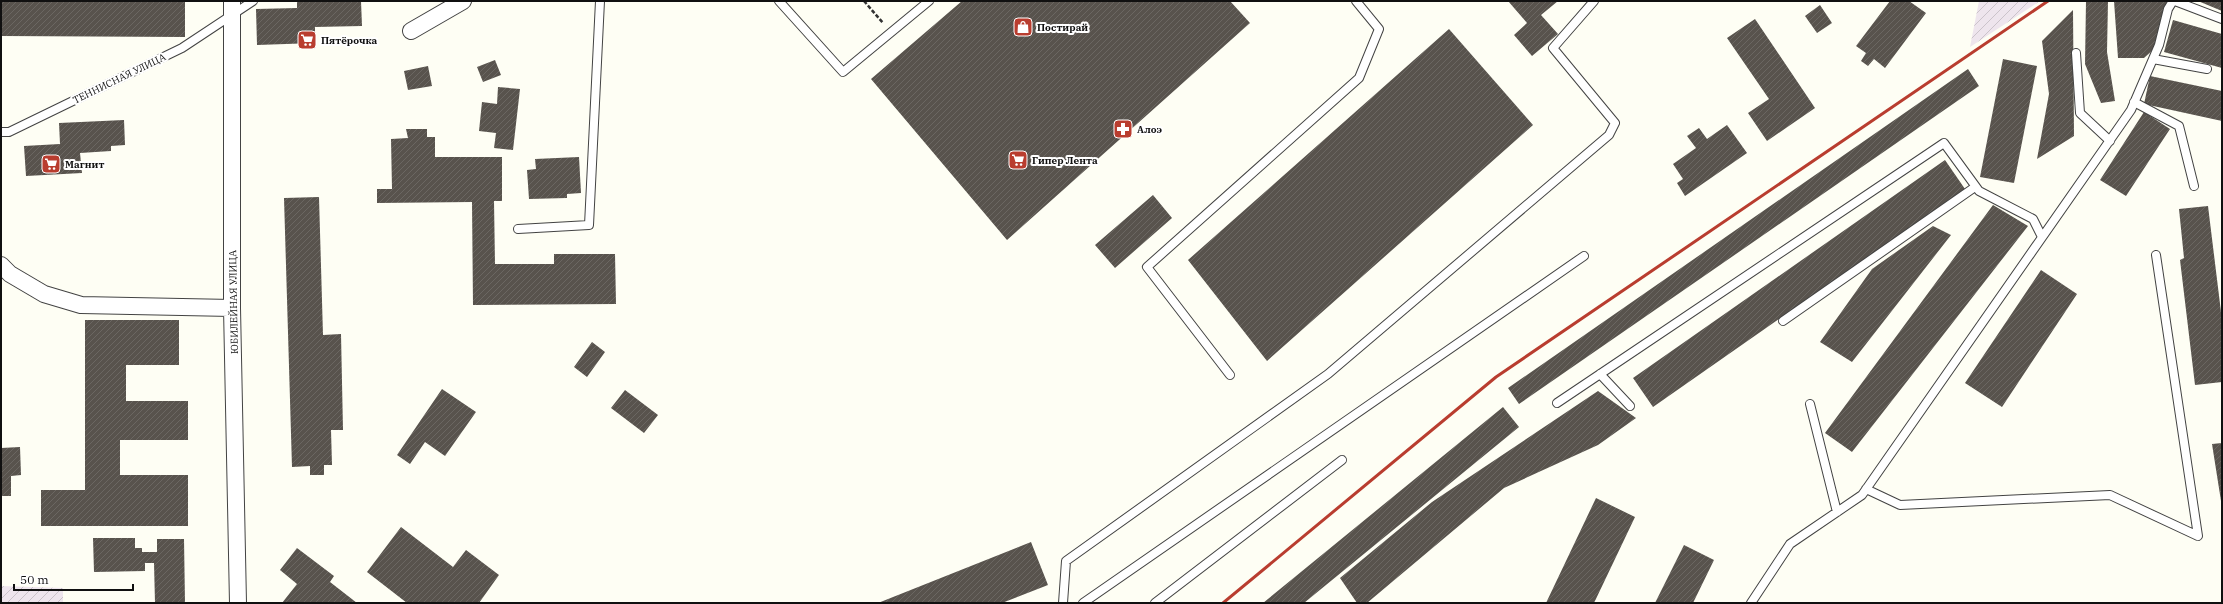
<svg xmlns="http://www.w3.org/2000/svg" width="2223" height="604" viewBox="0 0 2223 604" font-family="'IBM Plex Serif',serif">
<style>
.industrial{fill:url(#industrial-furrows)}
.building{fill:url(#building-hatch)}
.lines{fill:none;stroke-linecap:round;stroke-linejoin:round}
.service-casing{stroke:#434343;stroke-width:10}
.minor-casing{stroke:#434343;stroke-width:18}
.path{stroke:#323232;stroke-width:2.5;stroke-dasharray:4 2;stroke-linecap:butt}
.service{stroke:#fff;stroke-width:8}
.minor{stroke:#fff;stroke-width:16}
.rail{stroke:#b93d2f;stroke-width:3}
.labels{text-anchor:middle;stroke-width:4;stroke-linejoin:round;paint-order:stroke}
.poi-label{font-size:10px;font-weight:bold;fill:#101010;stroke:#fff;text-anchor:start}
.street-label{font-size:10px;fill:#101010;stroke:#fff}
</style>
<defs>
<pattern id="industrial-furrows" width="10" height="10" patternUnits="userSpaceOnUse"><rect width="10" height="10" fill="#eee5ed"/><path d="M-1 1l2-2M0 10L10 0M9 11l2-2" fill="none" stroke="#cbc3ca"/></pattern>
<pattern id="building-hatch" width="6" height="6" patternUnits="userSpaceOnUse"><rect width="6" height="6" fill="#58534d"/><path d="M-1 1l2-2M0 6l6-6M5 7l2-2" fill="none" stroke="#6b6762"/></pattern>
</defs>
<rect width="100%" height="100%" fill="#fefef4"/>
<path class="industrial" d="M1979,1H2040L1970,47Z
M1,586L63,588V603H1Z"/>
<path class="building" d="M1,1H185V37L1,36Z
M297,1H361L362,26L315,27V43L257,45L256,9L297,8Z
M962,1H1230L1250,23L1007,240L871,79Z
M1508,1H1558L1541,15L1558,34L1532,56L1514,35L1527,23Z
M1890,1H1909L1926,13L1885,68L1874,59L1868,66L1861,61L1866,53L1856,46Z
M2086,1H2108L2107,52L2115,101L2101,103L2085,64Z
M2114,1H2172L2159,45L2144,58H2118Z
M2198,1H2222V11Z
M1820,5L1832,23L1817,33L1805,16Z
M2073,10L2074,136L2037,159L2049,94L2042,41Z
M1755,19L1815,108L1767,141L1748,113L1769,99L1727,38Z
M2173,20L2222,34V68L2164,52Z
M1449,29L1533,125L1267,361L1188,260Z
M2003,59L2037,66L2014,183L1980,177Z
M495,60L501,75L483,82L477,67Z
M428,66L432,86L408,90L404,71Z
M1968,69L1979,86L1519,404L1508,388Z
M2150,76L2222,91V121L2144,104Z
M498,87L520,89L513,150L494,148L496,133L479,131L482,102L497,104Z
M2144,112L2170,129L2126,196L2100,180Z
M124,120L125,145L111,146V151L80,153L82,173L26,176L24,146L60,144L59,123Z
M1727,125L1747,153L1685,196L1677,183L1683,179L1673,164L1696,148L1687,136L1699,128L1707,139Z
M406,129H427V137H435V157H502V201H494L495,264H554V254H615L616,304L473,305L472,202L377,203V189H392L391,139L408,138Z
M579,157L581,193L567,194V198L529,199L527,170L536,169L535,159Z
M1945,160L1965,189L1653,407L1633,378Z
M1153,195L1172,218L1115,268L1095,245Z
M319,197L323,335L341,334L343,430H331L332,465H324V475H310V466L292,467L284,198Z
M1993,205L2028,226L1852,452L1825,433Z
M2208,206L2222,320V382L2195,385L2180,260L2184,258L2179,209Z
M1933,226L1951,235L1852,362L1820,342L1872,269Z
M2041,270L2077,294L2002,407L1965,383Z
M85,320H179V365H126V401H188V440H120V475H188V526H41V490H85Z
M592,342L605,352L587,377L574,367Z
M442,389L476,412L445,456L425,442L410,464L397,455Z
M625,390L658,415L644,433L611,408Z
M1598,391L1636,418L1598,445L1504,488L1367,603H1357L1340,578L1432,502Z
M1503,407L1519,427L1304,603H1263Z
M2222,443V501H2221L2212,444Z
M20,447L21,475L11,476V496H1V448Z
M1596,498L1635,517L1594,603H1546Z
M401,527L453,567L466,550L499,575L479,603H407L367,572Z
M93,538H135V548H142V552H157V539H184L185,603H155L154,563H145V571L94,572Z
M1031,542L1048,585L1002,603H878Z
M1684,545L1714,560L1693,603H1655Z
M297,548L334,576L330,582L357,603H282L297,584L280,570Z"/>
<g class="lines">
<defs>
<path id="service" d="M779,1L843,72L929,1
M2175,1L2222,19
M2076,53L2080,113L2110,141
M2153,59L2207,69
M2134,102L2179,126L2194,186
M1,132H9L182,48L253,1
M518,229L589,225L600,1
M1783,321L1975,187
M1600,374L1630,406
M1230,375L1147,267L1359,78L1379,29L1356,1
M1557,403L1944,143L1979,191L2033,219L2042,237
M1810,404L1837,512
M1866,489L1900,505L2110,495L2198,536L2156,255
M1063,603L1066,561L1328,374L1609,135L1615,123L1553,48L1594,1
M1083,603L1584,256
M1155,603L1342,460
M1751,603L1790,544L1862,495L2131,110L2159,45L2168,9L2173,1"/>
<path id="minor" d="M232,1V308L238,603
M411,31L463,1
M1,265L10,274L44,294L81,305L232,308"/>
</defs>
<use href="#service" class="service-casing"/>
<use href="#minor" class="minor-casing"/>
<path class="path" d="M864,1L883,23"/>
<use href="#service" class="service"/>
<use href="#minor" class="minor"/>
<path class="rail" d="M1223,603L1496,377L2048,1"/>
</g>
<defs>
<symbol id="shop-square" viewBox="-11 -11 22 22"><rect x="-9" y="-9" width="18" height="18" rx="4" fill="#b93d2f" stroke="#fff"/><path d="M-5-2.5h2.3a2.7 3.5 0 0 1 5.4 0H5L5.5 6h-11ZM-1.5-2.5h3a1.5 2.3 0 0 0-3 0Z" fill="#fff"/></symbol>
<symbol id="supermarket-square" viewBox="-11 -11 22 22"><rect x="-9" y="-9" width="18" height="18" rx="4" fill="#b93d2f" stroke="#fff"/><path d="M-6-5.5h2.5l.6 2H6L4.5 2H-2.5L-4.4-4H-6ZM-1.5 3.2a1.3 1.3 0 1 0 .1 0ZM3 3.2a1.3 1.3 0 1 0 .1 0Z" fill="#fff"/></symbol>
<symbol id="pharmacy-square" viewBox="-11 -11 22 22"><rect x="-9" y="-9" width="18" height="18" rx="4" fill="#b93d2f" stroke="#fff"/><path d="M-2-6h4v4h4v4h-4v4h-4v-4h-4v-4h4Z" fill="#fff"/></symbol>
</defs>
<g fill-rule="evenodd">
<use href="#shop-square" x="1012" y="16" width="22" height="22"/>
<use href="#supermarket-square" x="296" y="29" width="22" height="22"/>
<use href="#pharmacy-square" x="1112" y="118" width="22" height="22"/>
<use href="#supermarket-square" x="1007" y="149" width="22" height="22"/>
<use href="#supermarket-square" x="40" y="153" width="22" height="22"/>
</g>
<g class="labels">
<g class="poi-label">
<text x="1037" y="31">Постирай</text>
<text x="321" y="44">Пятёрочка</text>
<text x="1137" y="133">Алоэ</text>
<text x="1032" y="164">Гипер Лента</text>
<text x="65" y="168">Магнит</text>
</g>
<g class="street-label">
<text transform="translate(119 78) rotate(-26)" y="4">ТЕННИСНАЯ УЛИЦА</text>
<text transform="translate(233 302) rotate(-91)" y="4">ЮБИЛЕЙНАЯ УЛИЦА</text>
</g>
</g>
<rect width="2223" height="604" fill="none" stroke="#101010" stroke-width="4"/>
<path d="M14 584v6h119v-6" fill="none" stroke="#101010" stroke-width="2"/>
<text x="20" y="584" font-size="12" fill="#101010" stroke="#ffffff" stroke-width="3" paint-order="stroke">50 m</text>
</svg>
